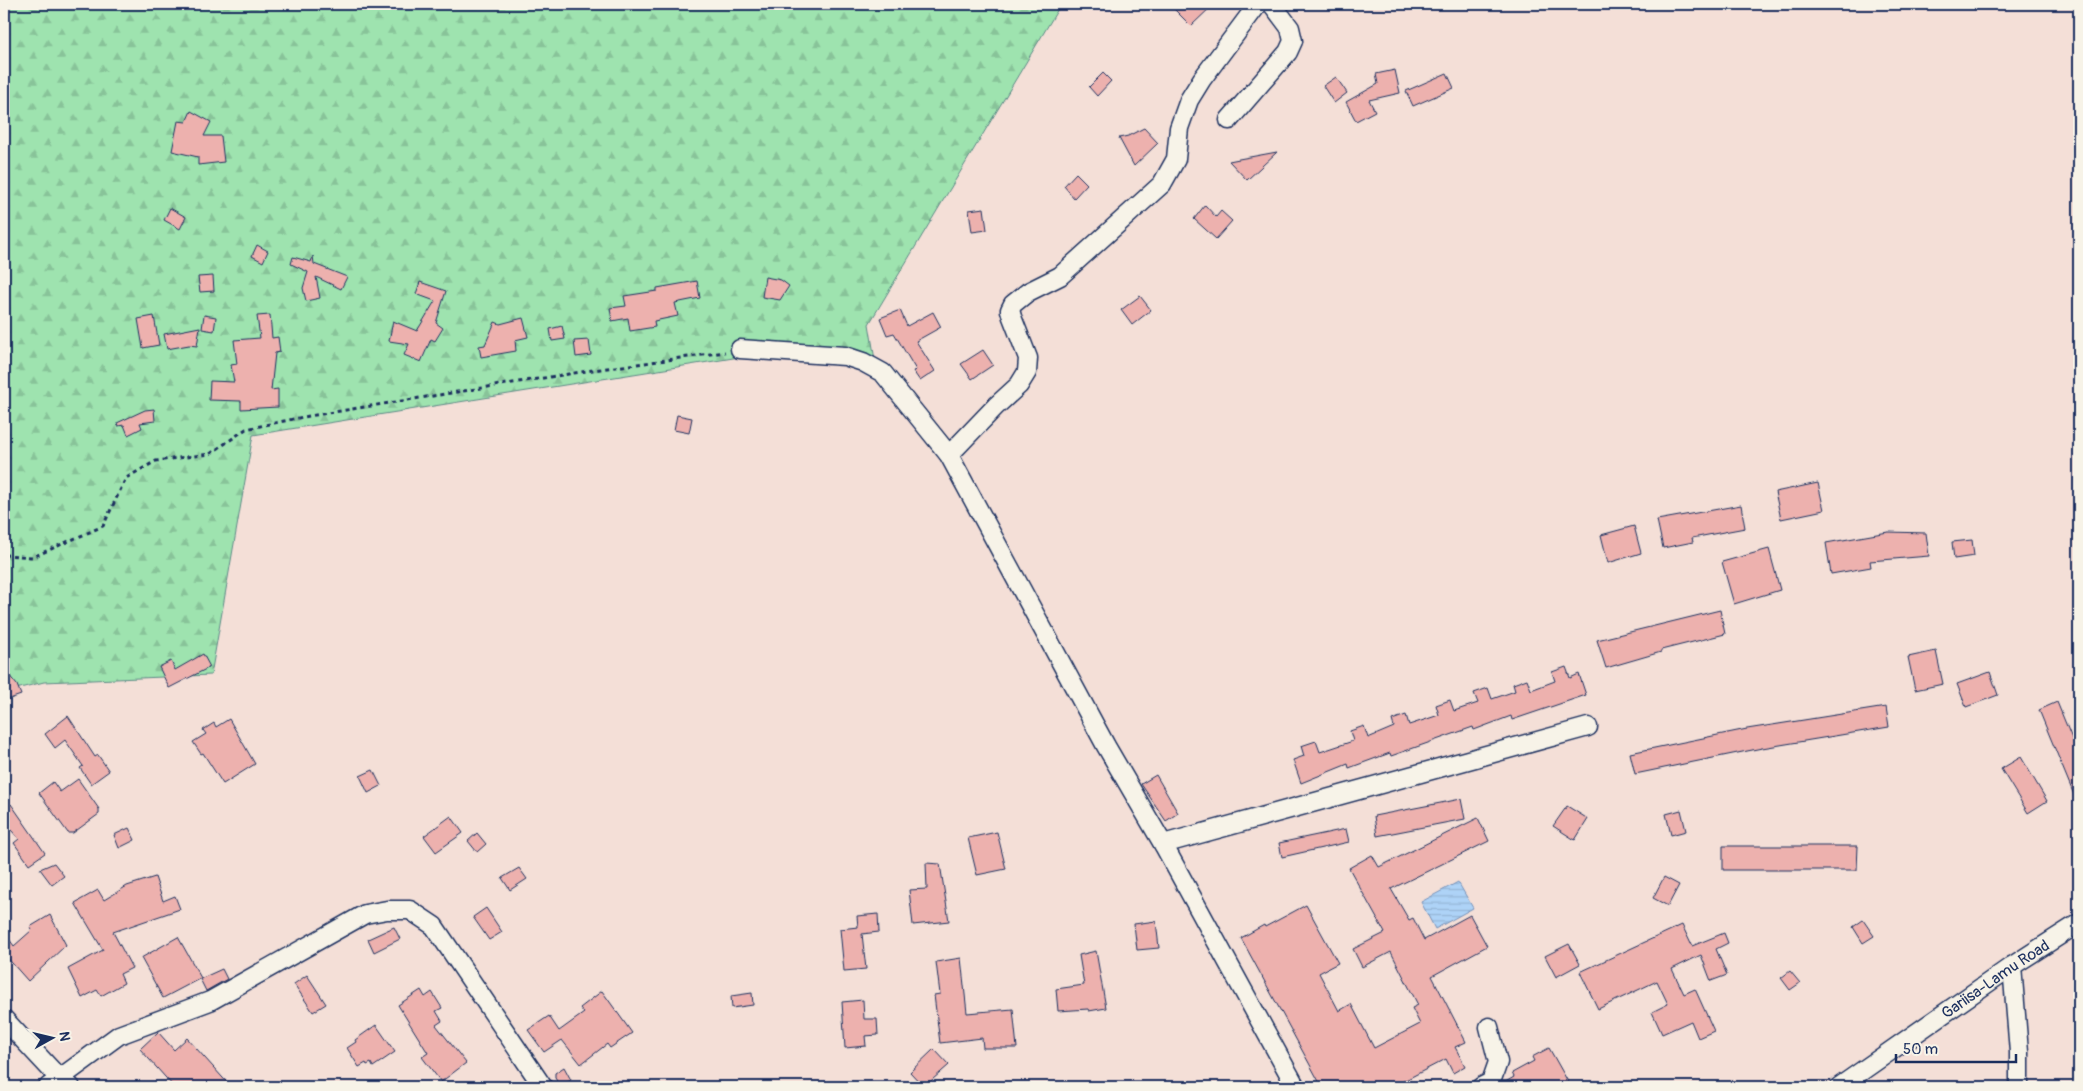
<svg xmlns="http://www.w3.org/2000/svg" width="2083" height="1091" viewBox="0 0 2083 1091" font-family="Pangolin,sans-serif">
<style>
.forest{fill:url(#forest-firs);stroke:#5c8986}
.water{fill:url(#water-rules);stroke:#7391ba}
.building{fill:#edb1ae;stroke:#1b2f5e}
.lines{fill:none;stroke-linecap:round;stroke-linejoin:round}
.minor-casing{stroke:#1b2f5e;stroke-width:21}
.path{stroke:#1b2f5e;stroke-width:3;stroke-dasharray:4 4;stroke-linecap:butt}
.minor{stroke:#f7f3e8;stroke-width:18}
.labels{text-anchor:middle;stroke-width:4;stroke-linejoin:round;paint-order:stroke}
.street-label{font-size:16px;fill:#1b2f5e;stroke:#f7f3e8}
</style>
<defs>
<pattern id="forest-firs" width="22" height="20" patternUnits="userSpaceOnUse" patternTransform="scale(1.25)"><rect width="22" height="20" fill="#9ee3af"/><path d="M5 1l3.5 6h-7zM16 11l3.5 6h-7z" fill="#88c399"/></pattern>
<pattern id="water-rules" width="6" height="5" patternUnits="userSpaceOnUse" patternTransform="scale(1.25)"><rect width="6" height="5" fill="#aed3f7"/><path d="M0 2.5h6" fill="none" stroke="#95b5d6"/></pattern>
</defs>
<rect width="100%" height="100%" fill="#f4dfd7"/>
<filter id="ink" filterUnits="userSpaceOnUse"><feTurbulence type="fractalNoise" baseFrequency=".02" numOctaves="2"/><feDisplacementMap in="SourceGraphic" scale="10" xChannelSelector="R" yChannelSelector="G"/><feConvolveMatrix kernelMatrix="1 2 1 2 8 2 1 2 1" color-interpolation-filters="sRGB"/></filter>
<g filter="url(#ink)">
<path class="forest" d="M4,4H1061L869,324L876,366L752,355L253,435L211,675L44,682L4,692Z"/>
<path class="water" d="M1458,882L1473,908L1435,929L1421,902Z"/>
<path class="building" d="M1169,4H1214L1191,26Z
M1395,70L1400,93L1369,100L1375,111L1356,121L1346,102L1378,84L1376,74Z
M1103,73L1111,81L1097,96L1089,87Z
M1447,73L1454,88L1413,106L1406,91Z
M1336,77L1347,93L1334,103L1323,86Z
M191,111L211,122L204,136H221L224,162L198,165V157L172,151L178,121L186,122Z
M1144,128L1158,143L1134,166L1119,138L1128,136Z
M1277,152L1247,180L1229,161L1239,159Z
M1076,173L1087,184L1074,198L1064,186Z
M1205,205L1216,217L1221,211L1232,221L1216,239L1194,219Z
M170,208L186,217L180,229L164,220Z
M984,208L987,230L972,232L969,210Z
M257,245L268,251L263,262L252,256Z
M313,256L314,264L347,277L341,289L316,277L320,298L306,301L303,288L308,272L291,264L293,257L311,262Z
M213,276L214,291L200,292L198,277Z
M765,277L781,280L789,286L780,300L762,297Z
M697,281L700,298L675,303L678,316L654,321L655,327L630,331L628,318L612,321L610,308L626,306L624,296L657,291V288Z
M420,282L446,291L436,323L443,328L435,341L431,339L421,362L404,355L409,344L389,341L393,321L417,331L435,301L416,294Z
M1140,296L1151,310L1132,325L1121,310Z
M900,310L907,326L933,312L941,327L916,341L935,371L920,381L913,371L916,370L894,333L887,335L880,318Z
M204,315L216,317L214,331L202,329Z
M270,315L272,338L278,337L280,352L275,353L271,390L278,389V407L241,409V401L209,400L210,381L234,382L231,365L237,364L234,340L260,338L257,316Z
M154,316L159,345L143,348L138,319Z
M523,318L528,337L515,340L516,351L481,357L479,346L485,345L495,322L500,324Z
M562,326L565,339L552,341L550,329Z
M200,327L197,346L189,345L167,349L164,334Z
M589,340L591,355L576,357L574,341Z
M983,350L993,365L972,379L961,364Z
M154,409L155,421L140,423L142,428L128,435L124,425L118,426L117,423L145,410Z
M677,415L692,418L689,433L674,430Z
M1818,483L1824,510L1781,519L1775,492Z
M1741,505L1745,528L1692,538L1693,542L1663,548L1657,520Z
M1634,526L1641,553L1608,563L1601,535Z
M1888,532L1926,533L1929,556L1870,561L1871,567L1831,574L1826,543Z
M1972,540L1974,556L1954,559L1952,542Z
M1769,549L1780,590L1734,604L1722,562Z
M1720,610L1725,634L1661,650V652L1606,668L1597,640Z
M1936,651L1943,684L1915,690L1908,657Z
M203,654L210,667L169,688L159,667L171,661L175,670Z
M1566,667L1570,678L1579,674L1586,695L1512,720L1511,716L1474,730L1473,727L1391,756L1390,753L1349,768L1348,764L1301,783L1293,760L1304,756L1301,746L1316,741L1320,752L1353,741L1350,731L1364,726L1368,738L1394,727L1392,720L1406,715L1409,725L1439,715L1436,705L1450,700L1454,711L1478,703L1474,693L1488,688L1492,699L1515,691L1513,684L1527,679L1531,690L1555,681L1552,672Z
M4,669L17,685L21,695L4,701Z
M1990,672L1998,695L1966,707L1957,684Z
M2057,702L2075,746L2079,744V807L2039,710Z
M1886,707L1889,727L1762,748L1635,774L1630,753L1747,729Z
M68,716L95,757L98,755L109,771L91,784L80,768L83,766L65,740L55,748L45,734Z
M229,719L255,764L223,784L203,753L201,754L193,742L206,734L203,730L214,723L216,727Z
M2021,757L2047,801L2028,813L2001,769Z
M373,770L381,786L368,793L360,776Z
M1156,775L1178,813L1166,821L1141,784Z
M78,779L99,809V814L73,833H68L39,793L53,782L60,792Z
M1461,799L1465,819L1377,836L1374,816Z
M11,804L45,853L29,864L14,843L19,839L4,822V811Z
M1567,806L1588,819L1575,840L1553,826Z
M1681,810L1686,831L1671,835L1666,814Z
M451,816L463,833L436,852L424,836Z
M1478,818L1489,841L1391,889L1409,920L1413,918L1424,940L1470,915L1487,946L1432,976L1466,1042L1455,1047L1465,1066L1453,1073L1446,1059L1392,1087H1322L1241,938L1264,925L1265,927L1306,905L1338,963L1319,973L1339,1011L1351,1004L1374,1048L1420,1024L1412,1008L1418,1005L1391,952L1362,967L1353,949L1385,933L1349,868L1372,855L1379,867Z
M129,828L135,840L119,848L114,835Z
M1346,829L1349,842L1282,857L1279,843Z
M997,832L1006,869L977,875L968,838Z
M477,833L486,844L477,852L468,841Z
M1723,846H1858L1857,870H1723Z
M54,863L64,876L52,885L40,869Z
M926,863L940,864L949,921L913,925L909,890L927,889Z
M519,868L527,879L510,890L502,878Z
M155,877L163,901L175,896L180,909L113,932L132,968L120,974L124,983L101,996L97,990L82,998L68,969L103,950L75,903L98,890L104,900L127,886Z
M1664,877L1679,885L1668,906L1653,898Z
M486,908L502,932L489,940L473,917Z
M878,914L879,932L862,934L866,969L844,971L840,929L858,927L857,916Z
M50,915L66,945L28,981L4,954V932L14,946L32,930L30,927Z
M1863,920L1874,936L1863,943L1853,927Z
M1156,921L1159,948L1137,950L1134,924Z
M1682,925L1692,946L1724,933L1728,943L1716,949L1727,975L1711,981L1701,955L1672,969L1684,994L1695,989L1714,1031L1698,1038L1691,1021L1662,1034L1652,1012L1668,1004L1657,981L1598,1009L1580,972Z
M394,927L400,939L374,952L368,939Z
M178,937L201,978L163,998L141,958Z
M1569,944L1580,964L1556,977L1545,956Z
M1096,951L1106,1008L1089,1011L1088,1009L1058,1011L1056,989L1084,985L1079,955Z
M961,958L967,1013L1013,1009L1017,1048H983L982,1038L940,1043L934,995L940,994L936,962Z
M222,969L227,979L206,991L200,979Z
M1790,971L1800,983L1790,990L1781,978Z
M307,975L326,1004L313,1012L294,984Z
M421,990L425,997L432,992L442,1008L436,1011L442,1021L436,1025L466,1063L441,1082L422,1057L428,1053L398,1005Z
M602,991L632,1033L610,1048L607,1044L581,1064L562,1040L544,1052L528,1030L549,1016L559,1031L584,1013L580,1008Z
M752,993L753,1005L732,1008L731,996Z
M863,1000L864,1019H877L878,1035L865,1036L866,1046L845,1048L842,1002Z
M376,1025L395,1052L373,1067L371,1063L367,1065L366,1063L359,1067L347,1048L356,1042L355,1040Z
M158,1032L174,1050L187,1038L231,1087H174L140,1049Z
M1549,1048L1571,1087H1500L1502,1084L1514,1077L1512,1073L1534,1061L1532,1057Z
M934,1049L949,1065L924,1087L910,1072Z
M564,1067L571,1080L560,1086L555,1078V1073Z"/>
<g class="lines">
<defs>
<g id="minor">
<path d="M1229,120L1288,52L1293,41L1290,28L1272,4"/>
<path d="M740,349L845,356L863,362L883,373L949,455L1106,746L1163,844L1296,1087"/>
<path d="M949,455L996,406L1019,385L1027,372L1028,358L1012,317L1010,310L1013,304L1028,292L1060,276L1162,184L1176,159L1179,128L1189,100L1202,79L1258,4"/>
<path d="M1163,844L1588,727"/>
<path d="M2012,966L2019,1052V1087"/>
<path d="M4,1019L60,1079L71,1087"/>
<path d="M48,1087L119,1035L210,1001L365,914L387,910H410L434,926L543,1087"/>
<path d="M1481,1087L1491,1082L1498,1062L1489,1027"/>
<path id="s1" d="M1839,1087L2012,966L2079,923"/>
</g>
</defs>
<use href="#minor" class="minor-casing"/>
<path class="path" d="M4,555L33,557L103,526L126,478L156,461L210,454L246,429L303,417L593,370L725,352"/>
<use href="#minor" class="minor"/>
</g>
</g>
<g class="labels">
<g class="street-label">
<text dy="6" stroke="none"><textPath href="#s1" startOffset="190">Gariisa-Lamu Road</textPath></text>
</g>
</g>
<rect width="2083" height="1091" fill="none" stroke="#f7f3e8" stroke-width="20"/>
<rect x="10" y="10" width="2063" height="1071" fill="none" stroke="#1b2f5e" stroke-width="2" filter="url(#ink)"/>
<g transform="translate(52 1038) rotate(82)" stroke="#f7f3e8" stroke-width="4" paint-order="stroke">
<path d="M0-4L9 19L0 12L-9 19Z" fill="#1b2f5e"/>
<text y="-8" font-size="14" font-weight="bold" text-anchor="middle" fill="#1b2f5e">N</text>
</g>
<path d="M1896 1054v8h120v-8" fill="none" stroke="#1b2f5e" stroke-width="2.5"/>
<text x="1903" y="1054" font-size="15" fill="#1b2f5e" stroke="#f7f3e8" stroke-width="4" paint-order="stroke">50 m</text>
</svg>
